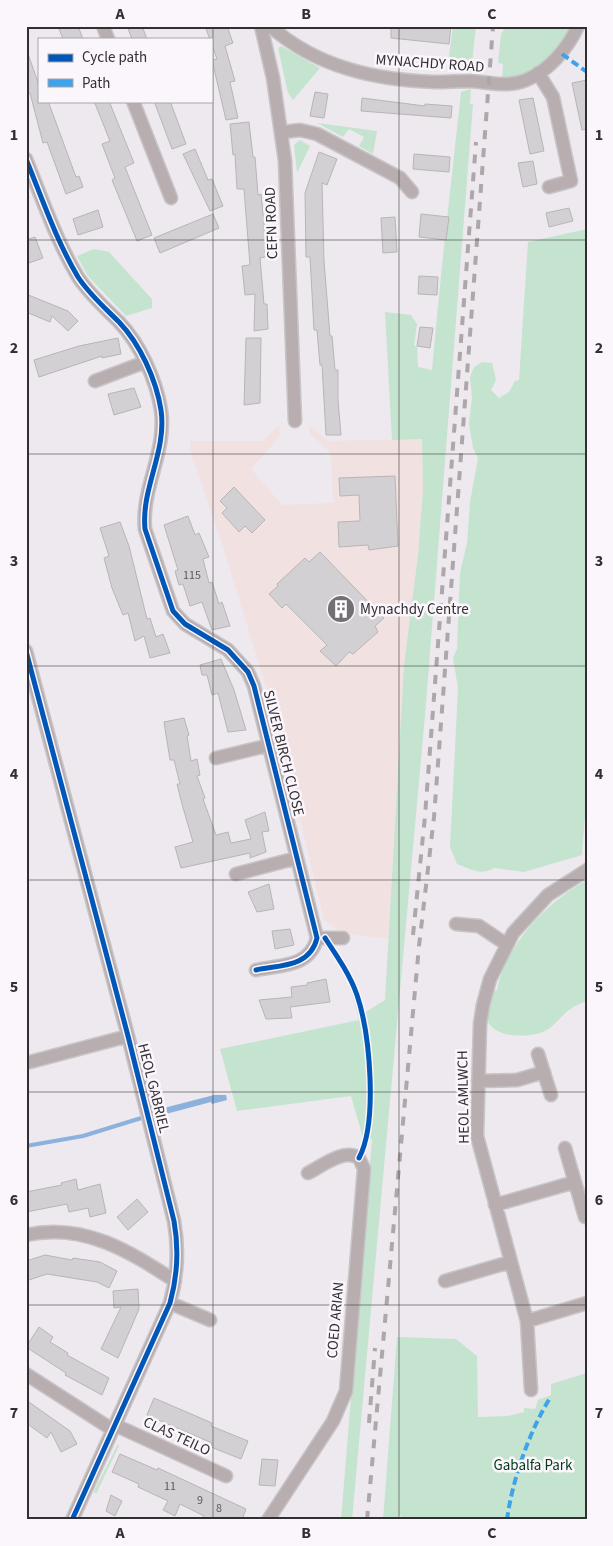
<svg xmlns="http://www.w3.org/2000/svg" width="613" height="1546" viewBox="0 0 613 1546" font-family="'Source Sans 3',sans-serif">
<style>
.education{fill:#f1e1e0}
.green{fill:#c5e4cf}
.water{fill:#8bb1dc}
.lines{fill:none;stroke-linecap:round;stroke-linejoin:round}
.stream{stroke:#8bb1dc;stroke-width:4}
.building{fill:#d3d0d3;stroke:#b8b5b8}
.minor-casing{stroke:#c7c5c8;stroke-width:15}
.minor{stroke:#b9aeaf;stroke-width:12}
.rail{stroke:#aea7a9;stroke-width:4;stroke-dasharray:9 9;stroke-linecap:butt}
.quiet{stroke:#3ea3eb;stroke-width:4;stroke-dasharray:8 4;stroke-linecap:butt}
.cycleway-casing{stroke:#fbf5fc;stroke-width:8}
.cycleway{stroke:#0057b8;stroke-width:5}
.grid{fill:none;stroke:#312f32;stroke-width:1;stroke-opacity:0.55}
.labels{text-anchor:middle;stroke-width:5;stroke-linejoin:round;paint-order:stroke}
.number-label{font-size:12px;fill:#5b595c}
.street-label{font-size:15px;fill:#312f32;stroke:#fbf5fc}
.poi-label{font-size:15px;fill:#312f32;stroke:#fbf5fc;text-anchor:start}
.park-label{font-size:15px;fill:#003a1a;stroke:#fbf5fc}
.neatline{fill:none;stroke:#312f32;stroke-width:2}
.grid-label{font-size:16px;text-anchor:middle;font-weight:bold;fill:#312f32}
</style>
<rect width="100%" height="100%" fill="#ede9ee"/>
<path class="education" d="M279,425L280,436L251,469L282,505L333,503L331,453L310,434L309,425L328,441L422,439L423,489L418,555L404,665L388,939L343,933L324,920L278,726L221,540L190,450V441H263Z"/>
<path class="green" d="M453,26H476L471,72L447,71Z
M506,26H573C554,55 539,78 502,80L503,64L498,63L501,34Z
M281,46L320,68L293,100L288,93L278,48Z
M471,89L470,104H473L426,704L352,1520H341L372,1139L363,1138L351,1096L237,1111L220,1049L359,1020L350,984L329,948L334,947L353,978L364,1013L385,1000L404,665L418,555L423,489L422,439L392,440L385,312L411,315L417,324L414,346H417L418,367L432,370C440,277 451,184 461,92Z
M317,123L377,131L373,154L359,146L364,137L349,129L343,137Z
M300,140L310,146L297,173L294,145Z
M587,229V789L582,855L524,872L494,868C481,876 470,869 457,864L450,847L458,688L453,658L457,649L460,573L467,543L470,502L478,458L473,448L469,424L472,398L470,377L474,367L482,362L492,363L496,380L491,390L499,398L509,392L515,381L519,380L528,242Z
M94,249L109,252L152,299V308L126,316L88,276L77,256Z
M587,880V1001C565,1009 566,1014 550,1028C537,1038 504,1039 492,1027C486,1021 482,1012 477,1005L478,996L497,990C505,945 548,901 587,880Z
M397,1337L456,1339L477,1356L478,1417L508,1416L524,1412V1408L535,1409L538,1400L551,1395V1384L587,1373V1520H403L400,1515L392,1520H383Z
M118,1444L119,1446L96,1494L94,1491Z"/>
<path class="water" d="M214,1095H226L227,1100L212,1104L211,1102L162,1115L160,1109Z"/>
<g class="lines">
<path class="stream" d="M26,1146L83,1136L164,1111"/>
</g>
<path class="building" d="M58,26H78L83,39H63Z
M127,26H142L147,39H132Z
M205,26H227L233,43L225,46L235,81L230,82L238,118L226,120L212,60L217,59Z
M391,26H451L449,44L391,38Z
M26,54H28L39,85V101H48L76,177L79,176L83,187L66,194L47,142L43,143L30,93L26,95Z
M587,80V129L582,130L572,83Z
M315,92L328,94L324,118L310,116Z
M362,98L425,106V104L452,106L451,118L361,111Z
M533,98L544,151L530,154L519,100Z
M94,101H109L134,163L125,167L152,235L137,241L112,180L115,178L102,144L110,141Z
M154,101H170L186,144L172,149Z
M249,122L253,157H255L258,195L261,194L264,223L265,257L260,258L264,304H267L268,329L254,331L255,294L245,295L242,266L250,265L244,189H237L235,154L233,155L230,124Z
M195,149L208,180L212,179L223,206L210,211L183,154Z
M319,152L337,159L327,185L322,183L324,261L330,336H332L335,370H338V400L341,435H326L322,365H320L317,330H314L310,257H306L305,193Z
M414,154L450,157L449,172L413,169Z
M533,161L537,184L523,187L518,163Z
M569,208L573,221L549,227L546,213Z
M98,210L103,227L78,235L73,219Z
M213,214L219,228L160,253L154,238Z
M421,214L449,217L446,240L419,237Z
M395,217L397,252L383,253L381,218Z
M35,237L43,258L26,264V240Z
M419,276L438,277L437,295L418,294Z
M26,294L68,311L78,321L68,331L52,316L50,322L26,312Z
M420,327L433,328L430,348L417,346Z
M118,338L121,354L102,358V356L39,377L34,360L79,346Z
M246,338H261L260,403L244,405Z
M134,388L141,407L114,415L108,394Z
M395,476L398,546L369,550L368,545L339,547L338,522L360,521L359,495L340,496L339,478Z
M234,487L265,520L252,533L245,526L239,532L222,513L227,508L220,501Z
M188,516L195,535L199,533L209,557L203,559L209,583L212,582L219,604L222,602L230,626L212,630L202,602L190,606L183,584L179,585L175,571L178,570L164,525Z
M120,522L129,546L147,619L150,618L156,637L163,634L170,653L150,658L144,636L135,641L128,613L123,615L112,588L104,558L109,556L100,528Z
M320,552L384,618L375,626L378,632L353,654L349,652L336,666L320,651L327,645L286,604L282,608L269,594L278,586L277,584L305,558L309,562Z
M221,659L234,690L246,730L228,732L218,693L212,695L207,675H202L200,665Z
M184,718L189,735L187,736L191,761L197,759L200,775L197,776L205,798L203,799L216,835L228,832L231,843L251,839L245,820L265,812L269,831L262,832L266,852L250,858V853L181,868L175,847L193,842L182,804L177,784H180L174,760H170L164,722Z
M269,884L274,909L257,912L248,892Z
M290,929L294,945L275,949L272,931Z
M326,979L330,1002L290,1007L292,1018L266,1019L259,1000L292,997L291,987L308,985L307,983Z
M76,1179L78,1190L100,1184L106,1213L90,1217L88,1208L69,1212L67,1204L26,1212V1192L62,1185L61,1183Z
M137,1199L148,1212L128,1230L117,1217Z
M45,1255L72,1260L73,1258L100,1262L117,1271L109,1288L97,1282L47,1274L26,1281V1261Z
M138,1289L139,1309L118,1358L101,1349L121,1307L114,1308L113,1291Z
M39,1327L53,1337L50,1342L68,1353L67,1355L109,1378L102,1395L65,1375L66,1373L26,1347Z
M154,1398L212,1423L211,1426L248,1441L241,1459L211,1447L212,1443L147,1415Z
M26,1400L70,1431L77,1444L61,1452L51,1432L47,1438L26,1423Z
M120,1454L157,1470L158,1468L246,1509L242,1520H202L204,1516L180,1504L175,1516L163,1510L168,1501L138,1487L139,1484L112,1472Z
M262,1459L278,1460L275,1486L259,1485Z
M111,1495L122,1501L115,1516L106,1511Z"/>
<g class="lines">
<defs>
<path id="minor" d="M103,26L108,39
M261,26L273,78L285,161L295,421
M270,26C316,67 375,80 435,82C447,82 458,81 470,81C489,82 507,88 526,80C549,71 568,48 578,26
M538,73L553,97L571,181L549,187
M133,101L171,198
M283,132L300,130L317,134L400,178L412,192
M26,159C42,198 56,240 78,277C89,294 104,307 119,322C140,344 156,379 161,410C167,452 141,488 145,529L173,611L185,624L228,650L248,672L254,686L317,938C310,968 278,965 256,970
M95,381L145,362
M26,651L128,1036L174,1221C179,1249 178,1274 170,1303L72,1520
M216,758L270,745
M236,874L297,858
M456,924L479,926L506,944
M317,938H343
M538,1054L551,1095
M26,1063L128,1036
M478,1081L517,1080L544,1072
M565,1148L585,1217
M495,1205L575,1182
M26,1235C83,1222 129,1251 175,1281
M445,1281L510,1262
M170,1303L210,1320
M527,1321L587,1303
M26,1374L113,1430
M531,1390L527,1321L477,1136L480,1024L483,1005L490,979L513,933L548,895L587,870
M115,1425L226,1476
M268,1520L333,1421L346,1391L364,1169L359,1158C344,1148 322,1166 308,1173"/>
</defs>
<use href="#minor" class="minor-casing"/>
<use href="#minor" class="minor"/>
<path class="rail" d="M413,935L425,816L476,142
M369,1423L375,1348
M367,1520L419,946L434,817L493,26"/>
<path class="quiet" d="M562,54L587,72
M507,1520C512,1481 529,1432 550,1398"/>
<defs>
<path id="cycleway" d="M26,159C42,198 56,240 78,277C89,294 104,307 119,322C140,344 156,379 161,410C167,452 141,488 145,529L173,611L185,624L228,650L248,672L254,686L317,938C310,968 278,965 256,970
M26,651L128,1036L174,1221C179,1249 178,1274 170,1303L72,1520
M325,938C337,956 350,975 357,995C370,1034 378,1122 359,1158"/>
</defs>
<use href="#cycleway" class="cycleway-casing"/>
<use href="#cycleway" class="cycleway"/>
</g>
<path class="grid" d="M213,26V1520M399,26V1520M26,240H587M26,454H587M26,666H587M26,880H587M26,1092H587M26,1305H587"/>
<defs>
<symbol id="building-disc" viewBox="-11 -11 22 22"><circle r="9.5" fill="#737074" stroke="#fbf5fc"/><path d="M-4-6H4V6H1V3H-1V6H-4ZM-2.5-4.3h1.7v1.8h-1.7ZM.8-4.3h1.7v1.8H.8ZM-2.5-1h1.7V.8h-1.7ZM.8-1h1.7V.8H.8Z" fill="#fff"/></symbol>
</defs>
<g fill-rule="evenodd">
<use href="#building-disc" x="325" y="593" width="32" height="32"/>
</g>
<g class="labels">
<g class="number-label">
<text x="192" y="579">115</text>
<text x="170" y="1490">11</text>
<text x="200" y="1504">9</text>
<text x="219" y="1512">8</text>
</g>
<g class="street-label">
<text transform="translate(430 63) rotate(4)" y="5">MYNACHDY ROAD</text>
<text transform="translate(271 223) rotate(-92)" y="5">CEFN ROAD</text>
<text transform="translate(284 753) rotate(76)" y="5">SILVER BIRCH CLOSE</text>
<text transform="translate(154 1088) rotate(76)" y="5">HEOL GABRIEL</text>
<text transform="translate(463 1097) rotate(-91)" y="5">HEOL AMLWCH</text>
<text transform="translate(335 1320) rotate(-85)" y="5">COED ARIAN</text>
<text transform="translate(177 1436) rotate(25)" y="5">CLAS TEILO</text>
</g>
<g class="poi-label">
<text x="360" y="614">Mynachdy Centre</text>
</g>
<g class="park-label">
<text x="533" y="1470">Gabalfa Park</text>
</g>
</g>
<rect width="613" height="1546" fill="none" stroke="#fbf5fc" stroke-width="55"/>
<rect x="38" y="38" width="175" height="65" fill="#fbf5fc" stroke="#aaa6ab"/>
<rect x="48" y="54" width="25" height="8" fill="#0057b8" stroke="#aaa6ab"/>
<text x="82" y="62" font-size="15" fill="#312f32">Cycle path</text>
<rect x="48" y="79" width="25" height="8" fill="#3ea3eb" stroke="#aaa6ab"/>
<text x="82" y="88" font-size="15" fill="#312f32">Path</text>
<rect x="28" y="28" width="558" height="1490" class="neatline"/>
<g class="grid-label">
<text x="120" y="19">A</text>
<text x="306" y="19">B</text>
<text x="492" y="19">C</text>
<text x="14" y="140">1</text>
<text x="599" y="140">1</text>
<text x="14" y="353">2</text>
<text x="599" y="353">2</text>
<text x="14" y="566">3</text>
<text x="599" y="566">3</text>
<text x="14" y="779">4</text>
<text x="599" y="779">4</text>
<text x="14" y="992">5</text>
<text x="599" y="992">5</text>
<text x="14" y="1205">6</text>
<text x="599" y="1205">6</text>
<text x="14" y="1418">7</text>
<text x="599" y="1418">7</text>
<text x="120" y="1538">A</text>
<text x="306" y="1538">B</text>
<text x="492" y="1538">C</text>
</g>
</svg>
